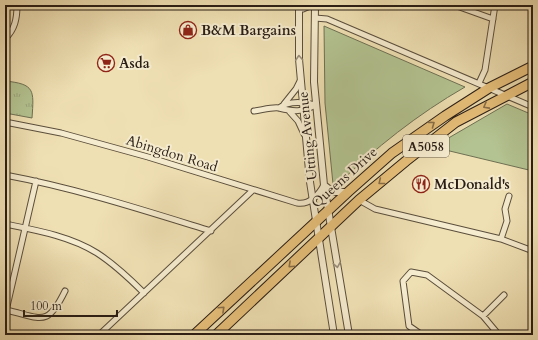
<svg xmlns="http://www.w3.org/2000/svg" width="538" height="340" font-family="Cardo,serif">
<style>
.grass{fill:url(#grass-tufts);stroke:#6e7053}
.park{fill:#b3c391;stroke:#6e7053}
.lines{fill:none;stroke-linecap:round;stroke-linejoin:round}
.minor-casing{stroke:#5a4e3c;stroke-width:7}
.tertiary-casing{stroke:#5a4e3c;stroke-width:8}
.trunk-casing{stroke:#291d15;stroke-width:11}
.minor{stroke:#f5ebce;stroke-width:5}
.tertiary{stroke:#f5ebce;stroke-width:6}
.trunk{stroke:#e8c07a;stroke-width:9}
.oneway{stroke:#998e7b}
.oneway2{stroke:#886e48}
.labels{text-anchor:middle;stroke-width:4;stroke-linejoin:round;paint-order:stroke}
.shield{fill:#f5ebce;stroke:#665b4c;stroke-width:1}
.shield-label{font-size:13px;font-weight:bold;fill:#291d15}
.poi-label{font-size:14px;font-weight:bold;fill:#291d15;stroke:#f5ebce;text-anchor:start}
.street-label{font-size:14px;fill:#291d15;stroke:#f5ebce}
</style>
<defs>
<pattern id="grass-tufts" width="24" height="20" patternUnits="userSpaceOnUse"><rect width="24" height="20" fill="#b3c391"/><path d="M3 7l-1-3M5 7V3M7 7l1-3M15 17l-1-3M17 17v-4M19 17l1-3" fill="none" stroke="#9aa77c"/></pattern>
</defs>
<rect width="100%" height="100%" fill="#efe0b3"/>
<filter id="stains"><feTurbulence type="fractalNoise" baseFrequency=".005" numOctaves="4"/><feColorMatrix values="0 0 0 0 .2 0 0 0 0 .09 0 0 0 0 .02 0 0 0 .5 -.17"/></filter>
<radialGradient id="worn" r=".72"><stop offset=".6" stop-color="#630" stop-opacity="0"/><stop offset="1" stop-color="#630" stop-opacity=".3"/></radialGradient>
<path class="grass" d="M5 81C35 84 34 90 32 118L5 113Z"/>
<path class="park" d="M324 26 465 87C418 114 375 148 336 186L333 184 325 103Z
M507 104 533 115V171L433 147Z"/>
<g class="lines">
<g class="minor-casing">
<path id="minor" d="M290 5 303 9 312 5
M454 5 493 19
M495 7 506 5
M315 18 327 19 533 107
M5 39C15 29 17 19 17 5
M479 83 485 70 495 5
M284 104 296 89 300 81
M279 108C289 100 304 102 316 105
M254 111C262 110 272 107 279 108 295 112 301 112 316 105
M289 111 298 121 304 134
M5 122 61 133 148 157 297 203C310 205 318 196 324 185
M5 175C75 188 143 210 211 231
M359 200 375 209 501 239 533 251
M5 224C35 230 70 236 97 253 114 264 129 278 144 293
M501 239 507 221 505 209 509 196
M6 310C42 318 47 328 65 291
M5 315 36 181
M483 316 504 295
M99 335 253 190
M422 335 409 326 403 281 411 272 427 275 483 316 499 335"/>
</g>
<g class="tertiary-casing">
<path id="tertiary" d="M299 5V59L310 182 334 335
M315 5 314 82 324 185 349 335
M324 185 333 192H347"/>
</g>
<g class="trunk-casing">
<path id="trunk" d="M194 335 348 192 392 153 445 116 489 88 533 66
M216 335 359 200 406 161 456 122 533 82"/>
</g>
<use href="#minor" class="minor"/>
<use href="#tertiary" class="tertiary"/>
<use href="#trunk" class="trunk"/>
</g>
<defs><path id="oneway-chevron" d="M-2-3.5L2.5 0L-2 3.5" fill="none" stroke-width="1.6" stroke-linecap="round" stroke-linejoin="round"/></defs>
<g class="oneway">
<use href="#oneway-chevron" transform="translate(299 58) rotate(-93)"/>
<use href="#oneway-chevron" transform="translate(337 265) rotate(80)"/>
</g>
<g class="oneway2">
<use href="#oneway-chevron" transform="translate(486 106) rotate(151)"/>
<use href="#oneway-chevron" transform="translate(432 124) rotate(-36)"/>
<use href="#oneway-chevron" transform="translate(381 182) rotate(141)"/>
<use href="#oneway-chevron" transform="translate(291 265) rotate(137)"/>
<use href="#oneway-chevron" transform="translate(222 309) rotate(-43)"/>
</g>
<defs>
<g id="shop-ring" transform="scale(0.9)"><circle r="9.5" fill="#f5ebce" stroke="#8f2418" stroke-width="1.5"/><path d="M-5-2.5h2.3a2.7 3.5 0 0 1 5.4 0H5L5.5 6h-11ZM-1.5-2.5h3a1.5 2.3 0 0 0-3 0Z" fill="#8f2418"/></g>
<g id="supermarket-ring" transform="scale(0.9)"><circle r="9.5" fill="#f5ebce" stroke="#8f2418" stroke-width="1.5"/><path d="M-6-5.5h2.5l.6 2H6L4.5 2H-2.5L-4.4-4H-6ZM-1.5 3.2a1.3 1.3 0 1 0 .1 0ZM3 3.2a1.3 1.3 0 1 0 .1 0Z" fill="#8f2418"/></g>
<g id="restaurant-ring" transform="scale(0.9)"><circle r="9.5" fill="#f5ebce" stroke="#8f2418" stroke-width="1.5"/><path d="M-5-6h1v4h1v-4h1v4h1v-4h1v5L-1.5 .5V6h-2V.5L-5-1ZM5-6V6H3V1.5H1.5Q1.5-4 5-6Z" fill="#8f2418"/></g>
</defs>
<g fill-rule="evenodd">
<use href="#shop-ring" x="188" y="30"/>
<use href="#supermarket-ring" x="106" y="63"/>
<use href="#restaurant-ring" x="421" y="184"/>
</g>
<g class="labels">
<rect class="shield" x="403" y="135" width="46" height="22" rx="3"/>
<g class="shield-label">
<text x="426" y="151">A5058</text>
</g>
<g class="poi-label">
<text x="201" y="35">B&amp;M Bargains</text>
<text x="119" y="68">Asda</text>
<text x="434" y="189">McDonald's</text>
</g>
<g class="street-label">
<text transform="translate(307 136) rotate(-96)" y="5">Utting Avenue</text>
<text transform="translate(172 153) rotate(17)" y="5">Abingdon Road</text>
<text transform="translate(344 177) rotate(-42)" y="5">Queens Drive</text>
</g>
</g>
<rect width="538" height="340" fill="none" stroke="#efe0b3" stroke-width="20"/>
<rect x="6" y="6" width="526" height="328" fill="none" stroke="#291d15" stroke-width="2"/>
<rect x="10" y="10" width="518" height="320" fill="none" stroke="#291d15"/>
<path d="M24 310v6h93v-6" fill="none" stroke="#291d15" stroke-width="2"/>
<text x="30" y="310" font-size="12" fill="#291d15" stroke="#f5ebce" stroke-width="3" paint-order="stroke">100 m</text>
<rect width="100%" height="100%" filter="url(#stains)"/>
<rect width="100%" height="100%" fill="url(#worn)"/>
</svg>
